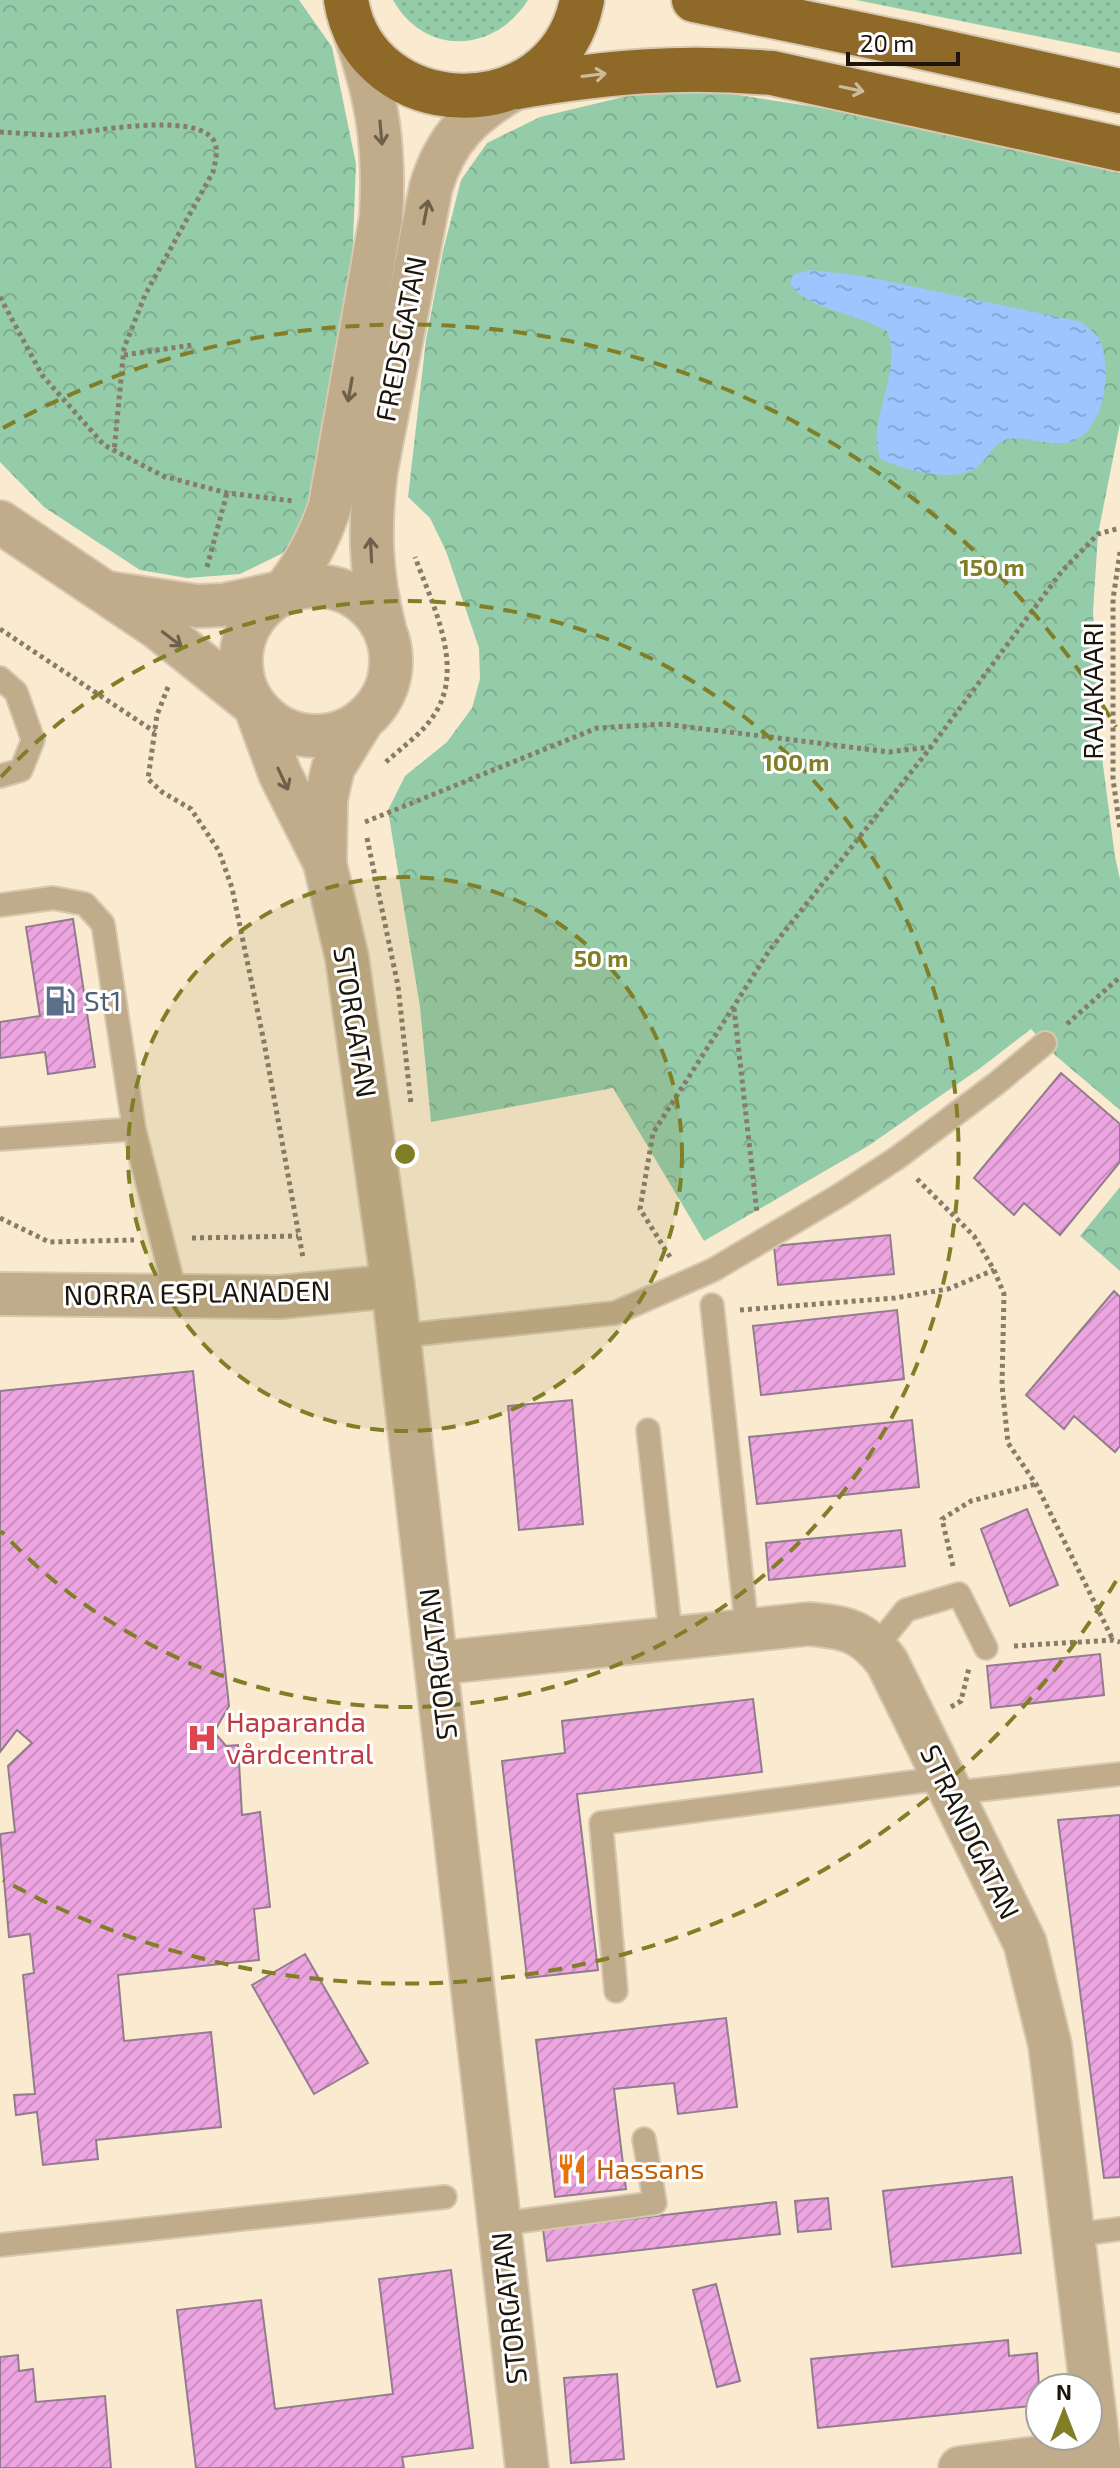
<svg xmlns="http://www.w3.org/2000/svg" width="1120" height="2468" font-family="'Exo 2',sans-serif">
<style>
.grass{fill:url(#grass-dots)}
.park{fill:url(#park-crowns)}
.water{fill:url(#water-ripples)}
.building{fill:url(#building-hatch);stroke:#937c8e;stroke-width:2}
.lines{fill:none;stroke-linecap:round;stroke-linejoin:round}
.service-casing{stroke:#d6c8b1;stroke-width:26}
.minor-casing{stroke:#d6c8b1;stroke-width:46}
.trunk-casing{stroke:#d6c8b1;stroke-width:48}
.path{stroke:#867c6a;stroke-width:5;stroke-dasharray:4 4;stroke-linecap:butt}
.service{stroke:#c0ab8a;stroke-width:22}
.minor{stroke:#c0ab8a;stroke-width:42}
.trunk{stroke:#8e6928;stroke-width:44}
.oneway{stroke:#ccbc9e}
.oneway2{stroke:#6e604b}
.ring{fill:none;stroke:#807e26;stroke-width:4;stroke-dasharray:14 10}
.labels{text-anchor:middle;stroke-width:6;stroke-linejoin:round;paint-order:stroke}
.street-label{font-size:28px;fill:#1b150c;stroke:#fff}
.service-label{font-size:28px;fill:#4e5e75;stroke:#fff;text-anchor:start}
.health-label{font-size:28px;fill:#be3a42;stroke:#fff;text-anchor:start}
.food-label{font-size:28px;fill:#c56008;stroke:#fff;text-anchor:start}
.centre{fill:#807e26;stroke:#fff;stroke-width:4}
.ring-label{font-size:24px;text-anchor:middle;font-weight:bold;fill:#807e26;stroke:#fff;stroke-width:6;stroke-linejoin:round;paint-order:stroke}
</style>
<defs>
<pattern id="grass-dots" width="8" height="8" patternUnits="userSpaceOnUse" patternTransform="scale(2)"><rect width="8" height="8" fill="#94cba9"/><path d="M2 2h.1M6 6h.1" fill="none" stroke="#7fad90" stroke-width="1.8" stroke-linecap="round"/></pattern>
<pattern id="park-crowns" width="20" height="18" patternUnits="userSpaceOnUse" patternTransform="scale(2)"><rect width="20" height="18" fill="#94cba9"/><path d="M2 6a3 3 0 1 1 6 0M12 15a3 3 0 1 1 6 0" fill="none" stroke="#7fad90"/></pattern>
<pattern id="water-ripples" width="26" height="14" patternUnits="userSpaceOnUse" patternTransform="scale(2)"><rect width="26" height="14" fill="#9dc6fe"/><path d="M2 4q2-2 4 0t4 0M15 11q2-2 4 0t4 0" fill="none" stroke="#87a9d8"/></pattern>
<pattern id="building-hatch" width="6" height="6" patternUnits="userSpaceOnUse" patternTransform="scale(2)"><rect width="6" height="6" fill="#eda5e1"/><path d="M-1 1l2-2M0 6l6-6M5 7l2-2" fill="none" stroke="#cb8dc0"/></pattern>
</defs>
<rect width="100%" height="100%" fill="#faead0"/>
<path class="grass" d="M393 0H528C495 53 425 57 393 0Z
M856 0H1120V53Z"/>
<path class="park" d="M0 0H299L332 47 356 164 351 292 312 514 285 552 240 574 187 578 140 570 44 507 0 462Z
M644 92H719L835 110 1120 171V423L1098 534 1093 612 1100 742 1115 857 1120 879V1110L1056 1056 1031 1029 979 1069 868 1146 704 1241 613 1088 431 1122 420 1007 388 810 405 776 447 742 472 708 480 679 479 648 446 551 430 518 408 497 426 340 443 251 461 180 487 143 540 117Z
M1120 1187V1271L1080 1236Z"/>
<path class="water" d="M810 270 863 276 1081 322C1087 327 1095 332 1099 339 1113 367 1105 433 1070 442 1050 447 1029 436 1008 439 994 442 988 459 977 467 955 484 903 470 881 459 864 429 903 372 888 332 862 314 803 309 790 283L793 275Z"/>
<path class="building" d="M73 919 95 1067 48 1074 45 1052 0 1058V1022L40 1016 26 927Z
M1061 1073 1120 1124V1162L1060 1235 1024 1203 1014 1215 974 1178Z
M890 1235 894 1274 778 1285 774 1246Z
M1114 1291 1120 1297V1446L1115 1452 1074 1416 1064 1429 1026 1395Z
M897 1310 904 1379 761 1395 753 1326Z
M193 1371 229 1706 214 1732 226 1746 238 1745 242 1815 260 1812 270 1907 254 1909 259 1960 118 1975 124 2041 211 2032 221 2127 96 2140 98 2159 43 2165 37 2112 16 2115 14 2095 35 2094 23 1975 34 1973 30 1934 9 1937 0 1834 15 1832 8 1766 32 1743 17 1730 0 1752V1391Z
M572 1400 583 1524 519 1530 508 1406Z
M912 1420 919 1487 757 1504 749 1437Z
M1027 1509 1058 1585 1010 1606 981 1529Z
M901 1530 905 1566 769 1580 766 1543Z
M1100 1654 1104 1695 991 1708 987 1666Z
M753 1699 762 1772 577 1794 598 1970 527 1978 502 1761 565 1753 562 1721Z
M1120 1815V2177L1104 2178 1058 1820Z
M305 1954 368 2063 314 2094 252 1985Z
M726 2018 737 2107 678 2114 674 2083 614 2089 626 2189 555 2197 536 2040Z
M1012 2177 1021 2253 892 2267 883 2191Z
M828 2198 831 2229 798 2232 795 2201Z
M776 2202 780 2234 547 2261 543 2229Z
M451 2270 473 2448 402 2457 404 2468H196L177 2310 261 2300 275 2409 393 2394 379 2279Z
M716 2284 740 2381 717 2387 693 2290Z
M1008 2340 1009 2356 1037 2353 1040 2405 818 2428 811 2359Z
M18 2355 19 2371 33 2369 36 2402 105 2396 111 2468H0V2357Z
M617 2374 624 2459 571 2463 564 2378Z"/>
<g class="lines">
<g class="service-casing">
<path id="service" d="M0 678 16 692 33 740 21 770 0 776
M0 905 53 898 85 904 103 924 134 1129 176 1296
M0 1139 134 1129
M712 1305 747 1630
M399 1336 615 1313 686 1282 713 1270 840 1195 897 1158 997 1083 1045 1043
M648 1430 671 1638
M876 1647 906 1610 959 1594 986 1648
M951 1793 1120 1774
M616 1991 601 1823 944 1778
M500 2224 655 2203 644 2139
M1073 2235 1120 2229
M0 2245 445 2197"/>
</g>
<g class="minor-casing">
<path id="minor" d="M0 522 158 628 255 706 280 774 323 859
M241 661a75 75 0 1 1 150 0a75 75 0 1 1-150 0Z
M109 593 197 606 224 605 283 592C305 566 319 539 330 506L381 218C385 146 378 99 354 31
M384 627C370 572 369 527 376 471L431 187C446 137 472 113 517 87
M362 721 333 768 326 799 325 864 347 958 393 1286 527 2468
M0 1294 280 1297 393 1286
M438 1663 808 1624C845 1627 863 1630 887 1662L1025 1943 1050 2045 1101 2468
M960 2468 1098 2450"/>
</g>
<g class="trunk-casing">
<path id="trunk" d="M346 0C365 123 556 132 582 0
M694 0 912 45 1120 91
M517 87C607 72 680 65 772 73L1120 149"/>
</g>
<path class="path" d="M0 132C18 133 38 135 56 135 87 133 197 110 214 141 219 151 215 162 213 172L145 295 124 348 114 452
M0 297 42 375 104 445 163 476 227 493 293 501
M124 355 192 345
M1120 552 1113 599V779L1120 829
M207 567 227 493
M0 629 155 732
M168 687 157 715 148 779 162 792 191 809 219 851 232 888 264 1042 303 1258
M386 762C401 748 423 733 434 715 466 668 432 604 415 557
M365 822 597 728 665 724 889 752 930 747
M367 838 398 986 411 1104
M734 1008 757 1213
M1067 1024 1120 977
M917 1179 974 1236 994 1270 1004 1294 1002 1385 1008 1443 1036 1484 1113 1640
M0 1218 49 1242 134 1240
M192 1238 298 1236
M670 1257 640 1209 653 1133 769 951 931 747 1062 571 1098 534 1120 528
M740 1310 895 1298 948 1289 994 1270
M953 1566 942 1519 971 1501 1036 1484
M1014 1646 1113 1640 1120 1642
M951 1707 961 1701 969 1668"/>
<use href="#service" class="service"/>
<use href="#minor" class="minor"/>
<use href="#trunk" class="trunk"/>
</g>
<defs><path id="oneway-shaft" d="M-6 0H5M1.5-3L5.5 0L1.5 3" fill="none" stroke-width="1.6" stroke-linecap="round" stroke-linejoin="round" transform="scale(2)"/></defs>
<g class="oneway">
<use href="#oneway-shaft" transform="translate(594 75) rotate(-7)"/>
<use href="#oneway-shaft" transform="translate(852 89) rotate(12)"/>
</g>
<g class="oneway2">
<use href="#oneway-shaft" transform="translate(381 133) rotate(85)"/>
<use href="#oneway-shaft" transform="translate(426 212) rotate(-79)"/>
<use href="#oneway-shaft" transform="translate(350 390) rotate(100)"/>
<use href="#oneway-shaft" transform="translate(371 550) rotate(-93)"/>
<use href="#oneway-shaft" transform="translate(172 639) rotate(37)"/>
<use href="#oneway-shaft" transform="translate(283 779) rotate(65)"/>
</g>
<circle cx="405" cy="1154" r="277" fill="#807e26" fill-opacity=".12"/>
<g class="ring">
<circle cx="405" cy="1154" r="277"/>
<path d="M1 777A553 553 0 1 1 1 1531"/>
<path d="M1116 1581A830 830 0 0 1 3 1880M3 428A830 830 0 0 1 1116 727"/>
</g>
<defs>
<g id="fuel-bare" transform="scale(2.4)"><path d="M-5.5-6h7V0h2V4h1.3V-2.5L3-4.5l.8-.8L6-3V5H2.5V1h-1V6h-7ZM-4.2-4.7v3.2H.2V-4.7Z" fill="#5c6f8a" stroke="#fff" stroke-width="2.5" paint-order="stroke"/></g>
<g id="hospital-bare" transform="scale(2.4)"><path d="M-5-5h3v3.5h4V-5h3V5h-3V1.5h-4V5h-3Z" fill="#e0444e" stroke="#fff" stroke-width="2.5" paint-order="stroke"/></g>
<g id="restaurant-bare" transform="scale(2.4)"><path d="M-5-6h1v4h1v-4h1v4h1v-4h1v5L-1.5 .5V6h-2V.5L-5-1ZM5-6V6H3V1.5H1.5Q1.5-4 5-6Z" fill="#e8710a" stroke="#fff" stroke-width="2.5" paint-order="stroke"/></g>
</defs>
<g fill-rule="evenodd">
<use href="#fuel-bare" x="60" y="1001"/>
<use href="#hospital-bare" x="202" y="1738"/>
<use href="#restaurant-bare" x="572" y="2169"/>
</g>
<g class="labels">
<g class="street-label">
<text transform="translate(401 339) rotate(-79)" y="10">FREDSGATAN</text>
<text transform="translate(1093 691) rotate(-90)" y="10">RAJAKAARI</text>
<text transform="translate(355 1022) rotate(81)" y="10">STORGATAN</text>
<text transform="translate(197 1293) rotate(-1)" y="10">NORRA ESPLANADEN</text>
<text transform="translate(438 1664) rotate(-97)" y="10">STORGATAN</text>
<text transform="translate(970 1832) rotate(64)" y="10">STRANDGATAN</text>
<text transform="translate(509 2308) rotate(-96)" y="10">STORGATAN</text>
</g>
<g class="service-label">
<text x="84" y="1011">St1</text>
</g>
<g class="health-label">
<text x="226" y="1732">Haparanda<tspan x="226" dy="32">vårdcentral</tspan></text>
</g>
<g class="food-label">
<text x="596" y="2179">Hassans</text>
</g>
</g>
<circle cx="405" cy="1154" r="12" class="centre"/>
<g class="ring-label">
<text x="992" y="576">150 m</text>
<text x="796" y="771">100 m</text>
<text x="601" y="967">50 m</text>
</g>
<g transform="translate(1064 2412)"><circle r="38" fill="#ffffff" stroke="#a4a19e" stroke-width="2"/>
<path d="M0-6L14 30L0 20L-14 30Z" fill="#807e26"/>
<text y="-12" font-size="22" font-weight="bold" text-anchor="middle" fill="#1b150c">N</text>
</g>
<path d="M848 52v12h110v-12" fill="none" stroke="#1b150c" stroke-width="4"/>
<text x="860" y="52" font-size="24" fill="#1b150c" stroke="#ffffff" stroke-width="6" paint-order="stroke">20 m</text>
</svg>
